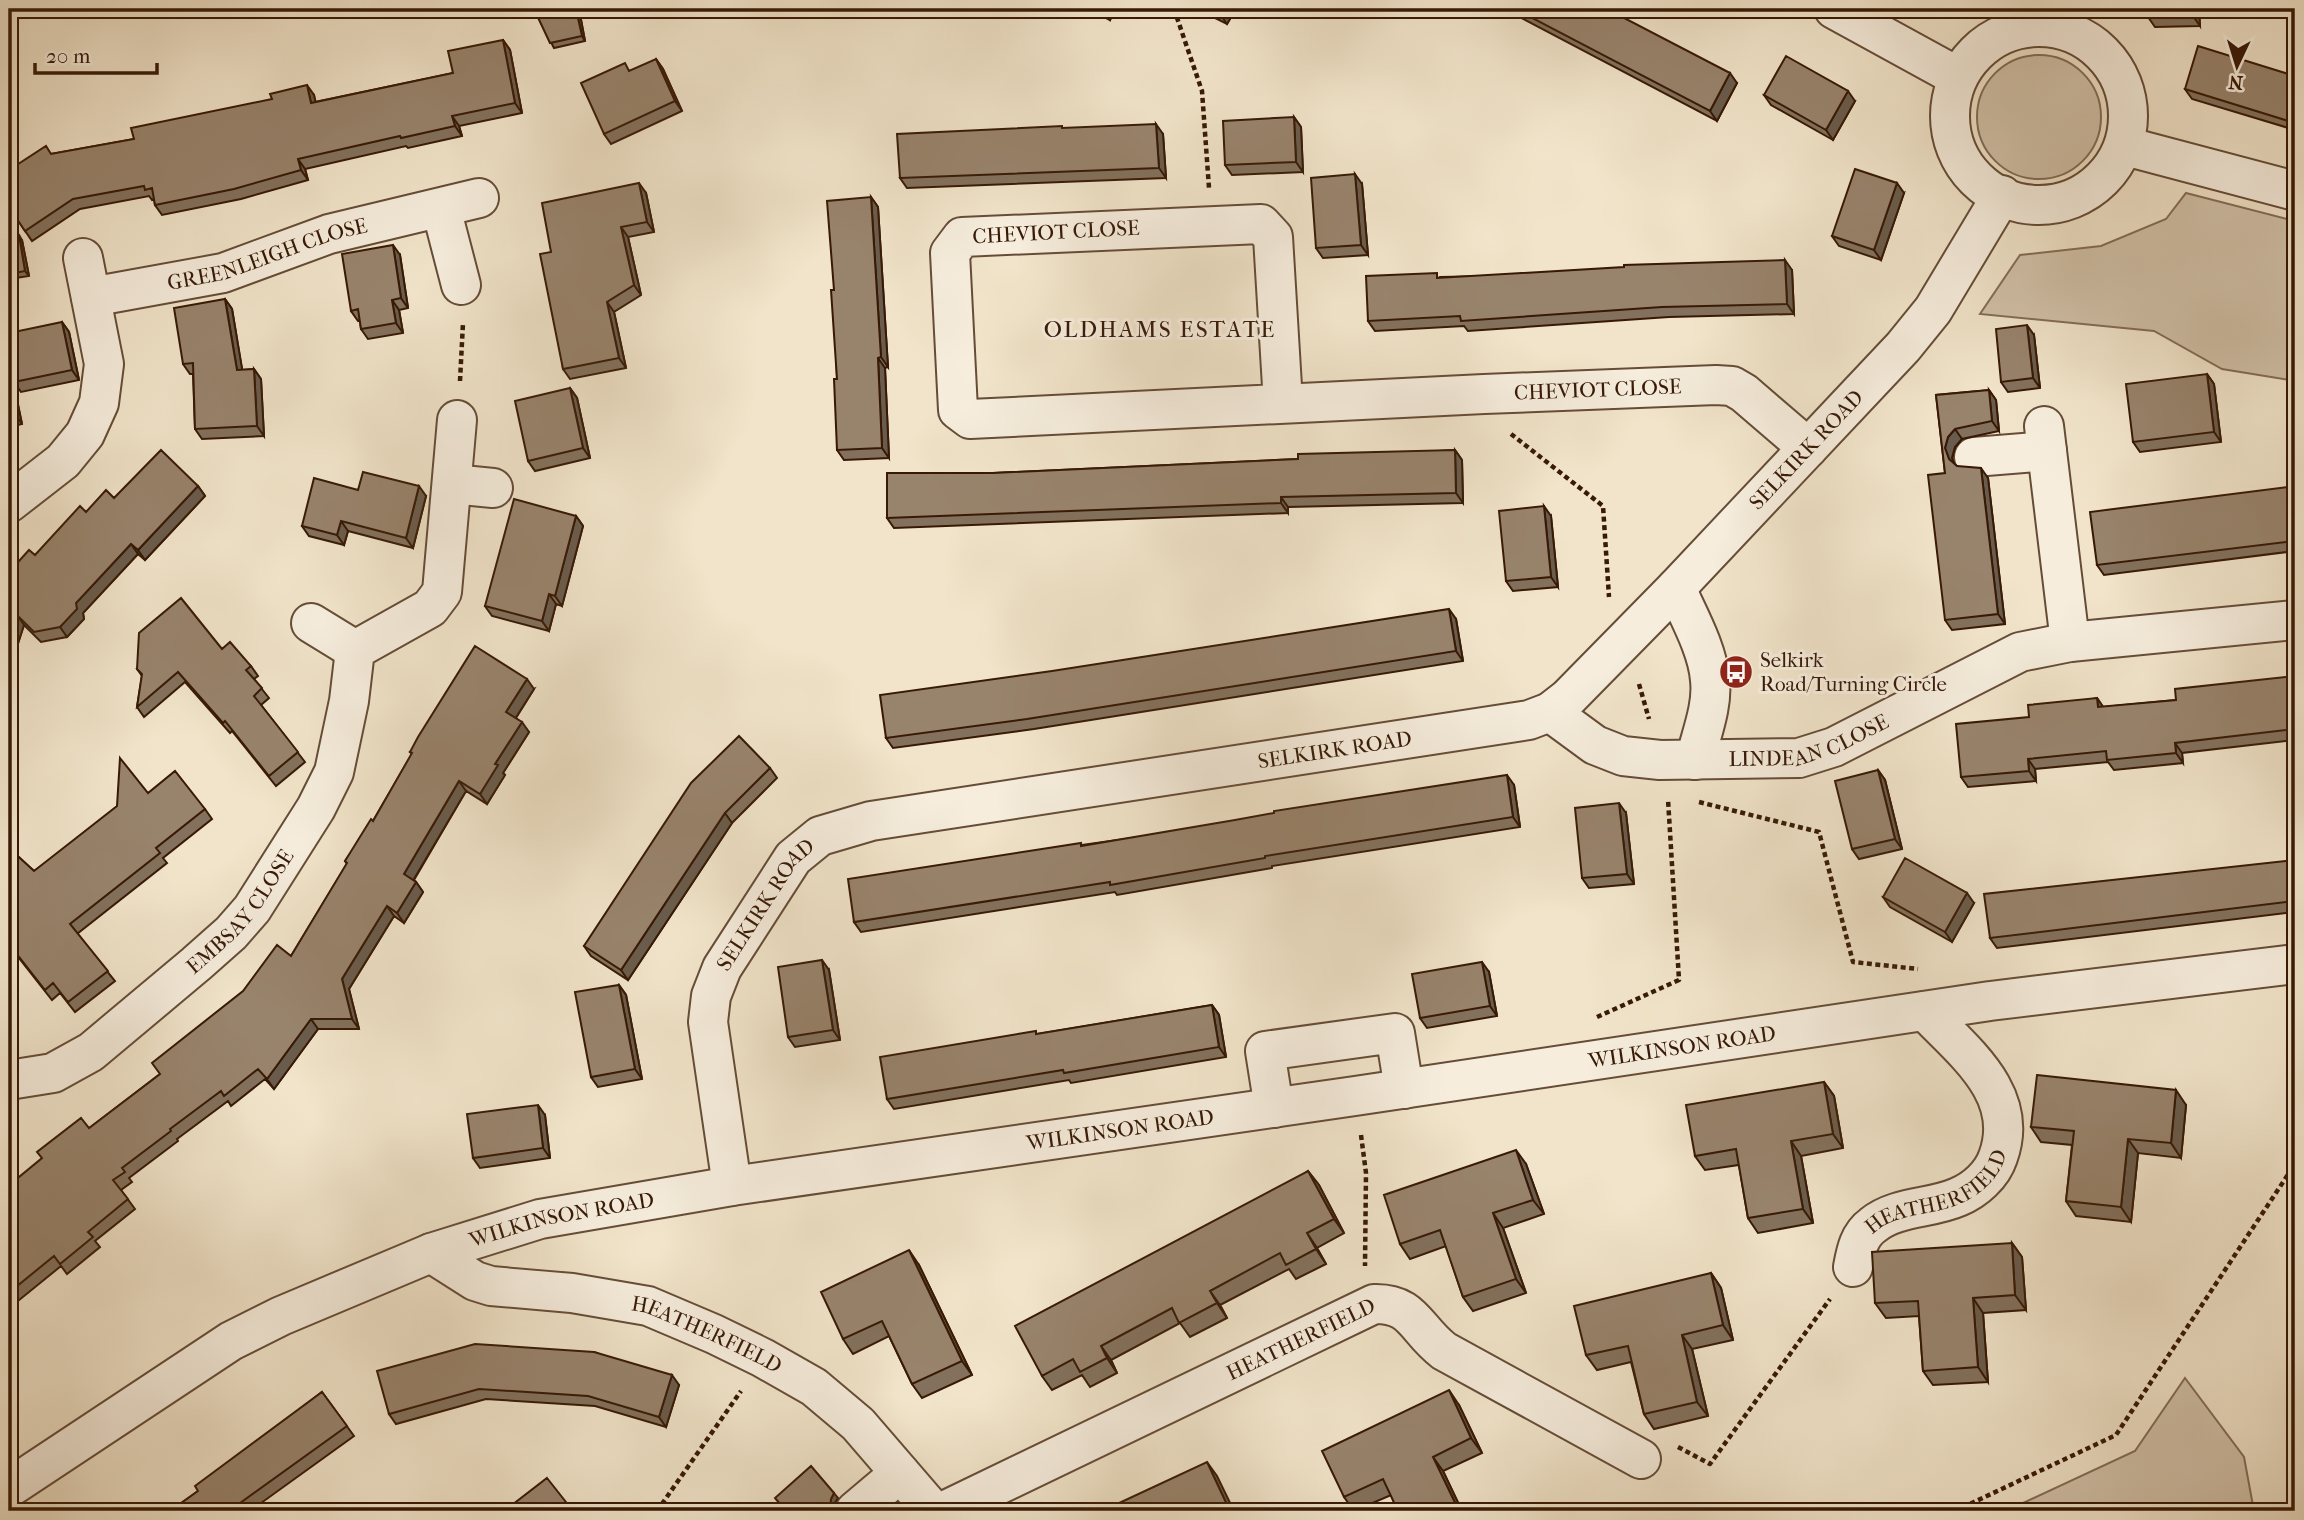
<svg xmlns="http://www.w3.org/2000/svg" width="2304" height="1520" font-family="'IM FELL French Canon',serif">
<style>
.green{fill:#d1c1a9;stroke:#846d58;stroke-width:2}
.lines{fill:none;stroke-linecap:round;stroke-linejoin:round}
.minor-casing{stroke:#664c37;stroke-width:42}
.path{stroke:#371906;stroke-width:4.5;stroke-dasharray:5 3.5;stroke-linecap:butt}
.minor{stroke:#f6eddd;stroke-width:38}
.wall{fill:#83715d;stroke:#371906;stroke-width:2}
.shaded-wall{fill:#6a5c4c;stroke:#371906;stroke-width:2}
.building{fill:#98836c;stroke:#371906;stroke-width:2}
.labels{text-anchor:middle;stroke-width:6;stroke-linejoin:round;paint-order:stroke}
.street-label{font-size:21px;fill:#371906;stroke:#f6eddd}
.poi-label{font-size:21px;fill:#371906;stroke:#f6eddd;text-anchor:start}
.neighbourhood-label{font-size:23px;letter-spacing:2px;fill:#371906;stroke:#f6eddd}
</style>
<rect width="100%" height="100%" fill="#f1e4ca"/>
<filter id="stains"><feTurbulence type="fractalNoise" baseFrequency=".00286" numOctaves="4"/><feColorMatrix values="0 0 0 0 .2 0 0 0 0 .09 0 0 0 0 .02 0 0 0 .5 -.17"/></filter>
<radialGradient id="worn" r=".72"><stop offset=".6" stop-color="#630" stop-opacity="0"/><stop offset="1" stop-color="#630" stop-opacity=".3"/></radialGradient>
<path class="green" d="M1977 117a62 62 0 1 1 124 0a62 62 0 1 1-124 0Z
M2186 193 2295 221V381L2222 369 2154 331 1980 314 2020 255 2101 246 2166 219Z
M2185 1378 2244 1457 2254 1511H2006L2135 1451Z"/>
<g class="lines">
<g class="minor-casing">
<g id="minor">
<path d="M1834 9 1958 77"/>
<circle cx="2039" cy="116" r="89"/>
<path d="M2125 146 2295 191"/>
<path d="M441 208 461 285"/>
<path id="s1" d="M91 297 223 273 329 234 479 198"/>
<path id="s2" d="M1283 403 1273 237 1261 224 962 237 950 253 958 410 970 419 1484 394 1716 385 1732 386 1744 393 1808 448"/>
<path d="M2044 426 2070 642"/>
<path d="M1974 457 2047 451"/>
<path d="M452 484 493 488"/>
<path d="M9 503 63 461 85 434 99 403 104 364 83 258"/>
<path d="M1676 588C1688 615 1708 650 1710 680 1713 706 1701 735 1695 760"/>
<path d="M311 623 355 650"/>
<path id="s3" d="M1550 712 1595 745 1623 756 1660 760 1799 758 1834 747 2020 652 2070 642 2295 620"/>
<path id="s4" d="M9 1080 53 1073 91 1052 196 964 231 933 252 909 316 808 334 772 349 701 355 650 430 608 442 592 457 420"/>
<path d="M1274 1108 1265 1051 1395 1033 1404 1089"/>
<path id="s5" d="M732 1186 708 1022 711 996 722 968 793 858 820 836 871 821 1529 720 1550 712 1568 698 1676 588 1903 347 1933 310 2002 195"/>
<path id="s6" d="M431 1253 475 1281 491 1286 572 1293 648 1306 714 1334 763 1358 814 1387 858 1424 933 1511"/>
<path id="s7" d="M1853 1267C1856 1251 1859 1235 1873 1225 1896 1206 1931 1209 1958 1197 1975 1190 1992 1175 1998 1157 2021 1094 1964 1052 1925 1011"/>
<path id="s8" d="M9 1488 231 1341 281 1316 431 1253 540 1219 732 1186 1355 1096 1990 1001 2295 964"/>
<path d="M855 1511 900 1473"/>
<path id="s9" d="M944 1511 1374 1304C1414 1303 1415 1329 1444 1351L1641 1459"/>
</g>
</g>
<path class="path" d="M1174 9 1202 91 1209 188
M460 381 463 323
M1511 434 1603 506 1609 597
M1639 684 1649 719
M1699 802 1819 832 1853 962 1918 969
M1597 1017 1679 980 1668 799
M1361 1135 1366 1173 1365 1266
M1678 1447 1710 1464 1830 1299
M657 1511 741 1391
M1955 1511 2116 1435 2295 1164"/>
<use href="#minor" class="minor"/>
</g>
<path class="wall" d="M534 9H579L585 41 554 48Z
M1089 9H1115L1110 20Z
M1197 9H1236L1227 24Z
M1506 9H1607L1737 83 1717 121 1508 11Z
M2148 9H2199L2200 26 2155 27 2148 17Z
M503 40 510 50 522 113 459 126 462 136 408 148 406 146 305 169 308 180 241 199 162 215 155 205 154 199 152 200 149 196 80 209 32 241 9 207 51 154 134 139 314 95 315 102 453 73Z
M656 59 663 69 682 111 611 144 604 134Z
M2295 76V130L2192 99 2185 89Z
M1764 95 1855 101 1833 140 1771 105Z
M1294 117 1301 127 1303 172 1232 175 1225 165Z
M1163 134 1166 178 907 188 900 178Z
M1362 184 1368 255 1323 258 1316 248Z
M646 193 654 232 628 237 641 295 614 312 626 368 570 379 563 369 551 252Z
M1904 193 1881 260 1839 246 1832 236Z
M871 197 878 207 888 367 885 368 889 458 844 460 837 450V379L834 290Z
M9 237 22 240 29 276 9 279Z
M400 255 408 308 399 310 403 333 368 339 361 329 360 320 358 321 351 311Z
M1792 270 1794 314 1669 317 1468 331 1464 326 1375 331 1368 321 1440 277Z
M225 299 232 309 242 370 254 369 261 379 264 436 202 439 195 429 193 374H190L183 364Z
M62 322 69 332 79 380 21 392 14 382Z
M2034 335 2040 388 2008 392 2001 382Z
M9 372 12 376 22 424 9 427Z
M2207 374 2214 384 2221 442 2140 452 2133 442Z
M570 388 577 398 590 458 535 471 528 461Z
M1989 390 1996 400 1999 431 1962 439 1955 447 1952 458 1954 464 1957 466 1988 478 2005 624 1952 630 1945 620V473L1936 395Z
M1455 450 1462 460 1463 503 1288 507V513L894 528 887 518 993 473 1298 459Z
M198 486 205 496 145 560 138 554 83 613 84 619 67 637 41 642 24 625 9 671V570L10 571 35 555 86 512 114 498Z
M2295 486V551L2104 575 2097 565Z
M358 490 426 496 413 548 348 531 344 545 309 536 302 526Z
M576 516 583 526 562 606 556 604 549 631 492 616 485 606Z
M1551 516 1558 587 1513 591 1506 581Z
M1456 619 1463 661 1034 729 893 748 886 738Z
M222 649 251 666 258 676 254 679 269 698 261 705 305 762 276 786 232 731 230 733 185 682 144 717 137 707 142 676 137 669Z
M2295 676V740L2182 753 2183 763 2114 770 2108 762 2035 769 2036 781 1968 787 1961 777 2029 717 2097 698 2103 707 2176 700Z
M534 689 516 718 529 732 503 773 505 775 487 804 466 791 414 880 416 882 423 892 404 923 394 916 349 989 359 1029H318L274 1089 265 1079 231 1106 228 1101 177 1139 178 1141 129 1178 132 1182 121 1190 135 1209 95 1241 100 1247 67 1274 61 1266 18 1301 9 1298V1190L160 1074 291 956 347 864 345 861 373 821 412 754 410 752Z
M770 768 777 778 732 823 628 980 591 956 584 946Z
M1878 770 1885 780 1902 849 1859 859 1852 849Z
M1514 785 1520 827 1272 866V868L1117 895 1115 892 861 932 854 922 1082 845Z
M148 793 205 809 212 819 163 858 167 863 77 934 115 981 75 1012 60 993 52 1000 11 948 9 950V848L34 871Z
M1626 813 1634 884 1589 888 1582 878Z
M2295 860V912L1997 948 1990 938Z
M1883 897 1974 903 1952 942 1890 907Z
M829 970 840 1040 795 1047 788 1037Z
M1489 972 1497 1016 1427 1028 1420 1018Z
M619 985 626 995 642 1079 598 1087 591 1077Z
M1212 1005 1219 1015 1226 1057 1071 1083 1069 1080 894 1109 887 1099 1038 1034Z
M1824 1082 1834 1096 1843 1148 1801 1156 1813 1223 1758 1233 1748 1218 1739 1165 1705 1170 1695 1156Z
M2186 1105 2181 1158 2138 1153 2131 1222 2076 1216 2066 1201 2072 1145 2041 1142 2031 1127Z
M545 1115 550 1158 480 1168 473 1158Z
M1526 1164 1544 1214 1503 1228 1526 1293 1473 1311 1463 1297 1446 1246 1410 1259 1400 1244Z
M1308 1171 1319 1185 1344 1233 1317 1248 1326 1264 1296 1279 1289 1269 1220 1305 1227 1318 1190 1337 1180 1323 1111 1360 1117 1373 1090 1387 1082 1375 1052 1390 1042 1376Z
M2012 1243 2022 1257 2026 1310 1983 1313 1988 1382 1933 1385 1923 1371 1919 1316 1886 1318 1875 1303Z
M919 1265 972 1375 922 1398 912 1384 889 1336 853 1354 843 1339Z
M1711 1273 1721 1288 1733 1340 1692 1349 1708 1416 1654 1429 1644 1414 1631 1362 1597 1370 1586 1355Z
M594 1352 679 1385 666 1427 595 1406 486 1399 396 1424 389 1414Z
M322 1392 354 1436 250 1511H170L198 1491Z
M1459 1405 1482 1453 1443 1471 1462 1511H1398L1391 1495 1354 1511 1344 1497Z"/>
<path class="shaded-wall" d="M576 9H579L585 41 582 36Z
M1103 9H1115L1110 20 1103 10Z
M1223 9H1236L1227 24 1220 14Z
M2193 9H2199L2200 26 2193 16Z
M503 40 510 50 522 113 515 103Z
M656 59 663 69 682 111 675 101Z
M1730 73 1737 83 1717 121 1710 111Z
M307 85 314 95 318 113 311 103Z
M1848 91 1855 101 1833 140 1826 130Z
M452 116 459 126 462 136 455 126Z
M1294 117 1301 127 1303 172 1296 162Z
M1156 124 1163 134 1166 178 1159 168Z
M298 159 305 169 308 180 301 170Z
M1355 174 1362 184 1368 255 1361 245Z
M639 183 646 193 654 232 647 222Z
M1897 183 1904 193 1881 260 1874 250Z
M871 197 878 207 888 367 881 357Z
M621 227 628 237 641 295 634 285Z
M19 235 22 240 29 276 25 271Z
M393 245 400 255 408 308 401 298Z
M1785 260 1792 270 1794 314 1787 304Z
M225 299 232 309 244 380 237 370Z
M392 300 399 310 403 333 396 323Z
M607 302 614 312 626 368 619 358Z
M62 322 69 332 79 380 72 370Z
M2027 325 2034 335 2040 388 2033 378Z
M878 358 885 368 889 458 882 448Z
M254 369 261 379 264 436 257 426Z
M9 372 12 376 22 424 15 414 9 386Z
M2207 374 2214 384 2221 442 2214 432Z
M570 388 577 398 590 458 583 448Z
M1989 390 1996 400 1999 431 1992 421Z
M1955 429 1962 439 1955 447 1952 458 1956 469 1949 459 1945 448 1948 437Z
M1455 450 1462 460 1463 503 1456 493Z
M1981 468 1988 478 2005 624 1998 614Z
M198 486 205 496 145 560 138 550Z
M419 486 426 496 413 548 406 538Z
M1281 497 1288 507V513L1281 503Z
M1544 506 1551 516 1558 587 1551 577Z
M576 516 583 526 562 606 555 596Z
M341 521 348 531 344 545 337 535Z
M131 544 138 554 83 613 84 619 67 637 60 627 76 603Z
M549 594 556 604 549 631 542 621Z
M1449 609 1456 619 1463 661 1456 651Z
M17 615 24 625 9 671V640Z
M527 679 534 689 513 722 506 712Z
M2097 698 2104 708 2098 707Z
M522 722 529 732 503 773 505 775 487 804 480 794 495 764Z
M2175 743 2182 753 2183 763 2176 753Z
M2028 759 2035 769 2036 781 2029 771Z
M1878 770 1885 780 1902 849 1895 839Z
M1507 775 1514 785 1520 827 1513 817Z
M459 781 466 791 411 884 404 874Z
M1619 803 1626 813 1634 884 1627 874Z
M725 813 732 823 628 980 621 970Z
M416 882 423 892 404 923 397 913Z
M1967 893 1974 903 1952 942 1945 932Z
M387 906 394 916 349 989 359 1029 352 1019 342 979Z
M822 960 829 970 840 1040 833 1030Z
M1482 962 1489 972 1497 1016 1490 1006Z
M619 985 626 995 642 1079 635 1069Z
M1212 1005 1219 1015 1226 1057 1219 1047Z
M311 1019 318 1029 274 1089 267 1079Z
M1824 1082 1834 1096 1843 1148 1833 1134Z
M2176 1090 2186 1105 2181 1158 2171 1143Z
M538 1105 545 1115 550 1158 543 1148Z
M2128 1139 2138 1153 2131 1222 2121 1207Z
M1791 1141 1801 1156 1813 1223 1803 1209Z
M1516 1150 1526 1164 1544 1214 1533 1200Z
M1308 1171 1319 1185 1344 1233 1334 1219Z
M1493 1213 1503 1228 1526 1293 1516 1279Z
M1307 1233 1317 1248 1326 1264 1316 1249Z
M2012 1243 2022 1257 2026 1310 2015 1295Z
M909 1250 919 1265 972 1375 962 1361Z
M1711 1273 1721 1288 1733 1340 1723 1325Z
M1210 1291 1220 1305 1227 1318 1217 1303Z
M1973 1298 1983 1313 1988 1382 1978 1367Z
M1682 1335 1692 1349 1708 1416 1697 1402Z
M1101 1346 1111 1360 1117 1373 1107 1358Z
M672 1375 679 1385 666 1427 659 1417Z
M1449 1390 1459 1405 1482 1453 1471 1438Z
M1433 1457 1443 1471 1462 1511H1459Z
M1207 1462 1217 1476 1234 1511H1231L1229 1509Z
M834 1493 838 1498 834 1504V1511H831L830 1509 831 1499Z"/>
<path class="building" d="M534 9H576L582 36 550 43Z
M1209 9H1223L1220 14Z
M1515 9H1607L1730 73 1710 111Z
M2148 9H2193V16L2148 17Z
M503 40 515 103 452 116 455 126 401 138 400 136 298 159 301 170 234 189 155 205 152 188 145 190 144 186 73 199 25 231 9 207V170L46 146 51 154 134 139 131 128 272 99 270 94 307 85 311 103 453 73 448 51Z
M2198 46 2295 76V123L2185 89Z
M1786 56 1848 91 1826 130 1764 95Z
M656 59 675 101 604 134 581 83 625 63 629 71Z
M1294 117 1296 162 1225 165 1223 121Z
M1156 124 1159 168 900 178 897 134 1062 126V128Z
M1855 169 1897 183 1874 250 1832 236Z
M1355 174 1361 245 1316 248 1311 178Z
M639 183 647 222 621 227 634 285 607 302 619 358 563 369 540 254 551 252 542 203Z
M871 197 881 357 878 358 882 448 837 450 834 379H837L831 290H834L827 201Z
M19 235 25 271 9 274V237Z
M393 245 401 298 392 300 396 323 361 329 358 309 351 311 342 254Z
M1785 260 1787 304 1662 307 1461 321 1460 316 1368 321 1366 276 1437 273V278L1624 267V265Z
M225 299 237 370 254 369 257 426 195 429 193 363 183 364 174 308Z
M62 322 72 370 14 382 9 359V333Z
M2027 325 2033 378 2001 382 1996 329Z
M2207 374 2214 432 2133 442 2126 384Z
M9 386 15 414 9 415Z
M570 388 583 448 528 461 515 401Z
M1989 390 1992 421 1955 429 1948 437 1945 448 1949 459 1957 466 1981 468 1998 614 1945 620 1928 475 1945 473 1936 395Z
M161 450 198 486 138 550 131 544 76 603 77 609 60 627 34 632 17 615 9 640V570L10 571 29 550 35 555 80 506 86 512 106 490 114 498Z
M1455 450 1456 493 1281 497V503L887 518V473H993L1298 459V454Z
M363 472 419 486 406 538 341 521 337 535 302 526 314 478 358 490Z
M2295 486V541L2097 565 2090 512Z
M514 499 576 516 555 596 549 594 542 621 485 606Z
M1544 506 1551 577 1506 581 1499 511Z
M181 598 222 649 230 642 251 666 246 670 262 688 254 696 298 752 269 776 225 721 223 723 178 672 137 707 142 674 137 669 139 633Z
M1449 609 1456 651 1027 719 886 738 880 695 1052 671Z
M475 646 527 679 506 712 522 722 495 764 498 765 480 794 459 781 404 874 416 882 397 913 387 906 342 979 352 1019H311L267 1079 258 1069 224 1096 221 1091 170 1129 171 1131 122 1168 125 1172 113 1180 128 1199 88 1232 93 1237 60 1264 54 1256 11 1291 9 1290V1190L16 1184 13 1182 42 1158 37 1152 81 1118 89 1128 160 1074 152 1063 243 991 277 945 291 956 347 863 345 861 371 819 373 821 412 753 410 752 418 737Z
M2295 676V729L2175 743 2176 753 2107 760 2106 751 2028 759 2029 771 1961 777 1956 724 2029 717 2028 705 2097 698 2098 707 2176 700 2175 689Z
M739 736 770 768 725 813 621 970 584 946 691 783Z
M120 758 148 793 175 771 205 809 156 848 160 853 70 924 108 971 68 1002 53 983 45 990 9 944V848L34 871 117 806Z
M1878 770 1895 839 1852 849 1835 781Z
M1507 775 1513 817 1265 856V858L1110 885V882L854 922 848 879 1042 849 1081 843V846L1235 820 1274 813V811Z
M1619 803 1627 874 1582 878 1575 808Z
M1905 858 1967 893 1945 932 1883 897Z
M2295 860V901L1990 938 1984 894Z
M822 960 833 1030 788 1037 778 967Z
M1482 962 1490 1006 1420 1018 1412 974Z
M619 985 635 1069 591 1077 575 992Z
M1212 1005 1219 1047 1064 1073 1063 1070 887 1099 880 1057 1036 1031V1034Z
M2037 1075 2176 1090 2171 1143 2128 1139 2121 1207 2066 1201 2074 1131 2031 1127Z
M1824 1082 1833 1134 1791 1141 1803 1209 1748 1218 1736 1149 1695 1156 1686 1105Z
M538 1105 543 1148 473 1158 467 1114Z
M1516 1150 1533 1200 1493 1213 1516 1279 1463 1297 1440 1230 1400 1244 1384 1195Z
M1308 1171 1334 1219 1307 1233 1316 1249 1286 1265 1280 1253 1210 1291 1217 1303 1179 1323 1172 1308 1101 1346 1107 1358 1080 1372 1073 1359 1042 1376 1015 1326Z
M2012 1243 2015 1295 1973 1298 1978 1367 1923 1371 1918 1301 1875 1303 1872 1252Z
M909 1250 962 1361 912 1384 882 1321 843 1339 821 1292Z
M1711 1273 1723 1325 1682 1335 1697 1402 1644 1414 1628 1346 1586 1355 1574 1306Z
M475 1344 594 1352 672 1375 659 1417 588 1396 479 1389 389 1414 377 1371Z
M1449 1390 1471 1438 1433 1457 1459 1511H1398L1383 1479 1344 1497 1322 1451Z
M322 1392 347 1426 229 1511H170L198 1491 195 1486Z
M1207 1462 1229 1509 1225 1511H1102Z
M811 1466 834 1493 831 1499 830 1509 831 1511H786L775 1498Z
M547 1478 573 1511H504Z"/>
<defs>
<g id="bus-disc" transform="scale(1.75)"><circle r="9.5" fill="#8f2418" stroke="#f6eddd"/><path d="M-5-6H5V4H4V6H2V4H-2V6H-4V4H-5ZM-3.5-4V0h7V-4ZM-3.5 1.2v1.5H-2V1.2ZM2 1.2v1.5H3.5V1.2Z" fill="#fff"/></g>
</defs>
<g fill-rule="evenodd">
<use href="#bus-disc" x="1736" y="672"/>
</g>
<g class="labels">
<g class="street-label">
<text transform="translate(1056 232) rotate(-3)" y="7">CHEVIOT CLOSE</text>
<text dy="7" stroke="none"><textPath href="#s1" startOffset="182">GREENLEIGH CLOSE</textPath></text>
<text dy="7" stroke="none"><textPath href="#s2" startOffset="1304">CHEVIOT CLOSE</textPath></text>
<text dy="7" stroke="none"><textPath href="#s5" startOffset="1496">SELKIRK ROAD</textPath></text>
<text dy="7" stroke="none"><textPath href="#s3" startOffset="275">LINDEAN CLOSE</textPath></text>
<text dy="7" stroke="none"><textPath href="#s5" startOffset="910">SELKIRK ROAD</textPath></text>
<text dy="7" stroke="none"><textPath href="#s5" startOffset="299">SELKIRK ROAD</textPath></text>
<text dy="7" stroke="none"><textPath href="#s4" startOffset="294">EMBSAY CLOSE</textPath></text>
<text dy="7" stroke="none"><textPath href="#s8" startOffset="1754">WILKINSON ROAD</textPath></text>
<text dy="7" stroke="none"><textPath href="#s8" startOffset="1186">WILKINSON ROAD</textPath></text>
<text dy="7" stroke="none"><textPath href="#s7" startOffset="122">HEATHERFIELD</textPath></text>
<text dy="7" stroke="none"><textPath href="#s8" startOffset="620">WILKINSON ROAD</textPath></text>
<text dy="7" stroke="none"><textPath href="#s6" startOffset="292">HEATHERFIELD</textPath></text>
<text dy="7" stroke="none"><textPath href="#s9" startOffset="396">HEATHERFIELD</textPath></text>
</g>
<g class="poi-label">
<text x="1760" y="667">Selkirk<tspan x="1760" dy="24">Road/Turning Circle</tspan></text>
</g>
<g class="neighbourhood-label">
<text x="1160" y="337">OLDHAMS ESTATE</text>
</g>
</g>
<rect width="2304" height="1520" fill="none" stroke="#f1e4ca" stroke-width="35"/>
<rect x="10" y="10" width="2283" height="1499" fill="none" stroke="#371906" stroke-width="3.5"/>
<rect x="18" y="18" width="2269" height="1485" fill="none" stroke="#371906" stroke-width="2"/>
<g transform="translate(2237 66) rotate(184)" stroke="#f6eddd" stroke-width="5" paint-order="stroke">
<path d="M0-5L12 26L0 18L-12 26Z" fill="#371906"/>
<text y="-10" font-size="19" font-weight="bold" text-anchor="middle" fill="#371906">N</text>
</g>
<path d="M35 63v10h122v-10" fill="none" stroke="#371906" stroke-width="3.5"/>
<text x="46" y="63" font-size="21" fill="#371906" stroke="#f6eddd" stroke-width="5" paint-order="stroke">20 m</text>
<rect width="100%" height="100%" filter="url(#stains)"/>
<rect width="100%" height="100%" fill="url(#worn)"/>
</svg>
